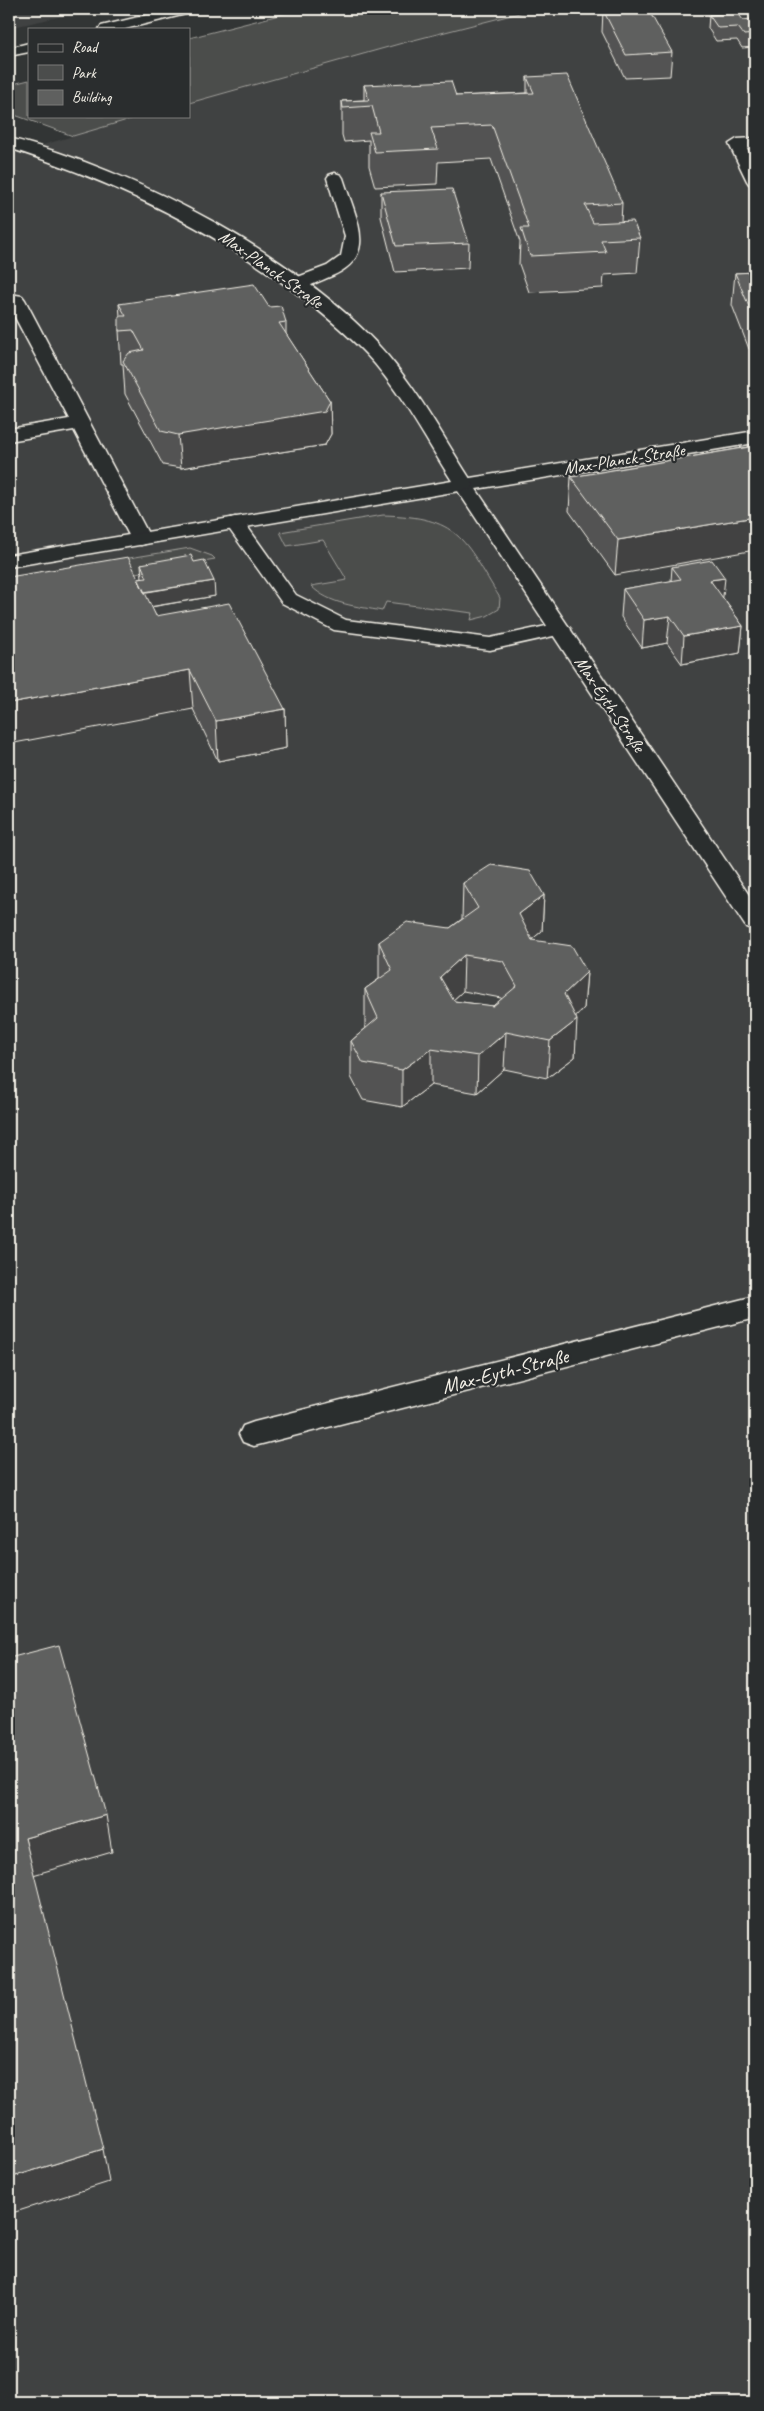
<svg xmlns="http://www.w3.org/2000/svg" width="764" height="2411" font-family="Caveat,sans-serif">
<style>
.built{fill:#404242}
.green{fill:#4b4d4c;stroke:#a09f9a}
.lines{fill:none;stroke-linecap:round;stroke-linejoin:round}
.lane-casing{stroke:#f4f1e8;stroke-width:3}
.street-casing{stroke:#f4f1e8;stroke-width:3}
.secondary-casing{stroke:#f4f1e8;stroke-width:3}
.primary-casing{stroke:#f4f1e8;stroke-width:3}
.lane{fill:#2a2d2e;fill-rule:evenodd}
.street{fill:#2a2d2e;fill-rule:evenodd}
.secondary{fill:#2a2d2e;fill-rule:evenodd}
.primary{fill:#2a2d2e;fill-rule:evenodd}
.wall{fill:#525352;stroke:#f4f1e8;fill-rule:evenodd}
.shaded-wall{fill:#424342;stroke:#f4f1e8}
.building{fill:#5f605f;stroke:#f4f1e8;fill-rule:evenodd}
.labels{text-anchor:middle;stroke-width:4.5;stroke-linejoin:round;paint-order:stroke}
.far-street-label{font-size:18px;fill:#f4f1e8;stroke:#2a2d2e}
.street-label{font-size:21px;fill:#f4f1e8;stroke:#2a2d2e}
</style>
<rect width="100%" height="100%" fill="#323535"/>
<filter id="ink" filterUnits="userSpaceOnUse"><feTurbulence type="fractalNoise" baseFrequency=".02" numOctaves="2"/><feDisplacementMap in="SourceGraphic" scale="10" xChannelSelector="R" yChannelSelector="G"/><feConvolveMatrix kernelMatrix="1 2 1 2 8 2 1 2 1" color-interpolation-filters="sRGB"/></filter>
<g filter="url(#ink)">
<path class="built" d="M9 9H94L9 28Z
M535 9H755V2402H9V155L141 116H189V103L406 42Z"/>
<path class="green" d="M303 9H535L406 42 189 103V38Z
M29 80V116H141L73 136 9 113V85Z
M383 515C460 517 463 538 500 598L499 609 487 616 471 620 473 613 386 602 382 611C357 606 330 605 311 586L347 580 323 540 287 546 280 532Z
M190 548 212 556 215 559 101 579 93 564Z"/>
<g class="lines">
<g class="lane-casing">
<path id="lane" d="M755 138V148H747L755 165V186L749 184 747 181 729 144 737 139Z
M335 173 341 175 343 178C356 220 381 258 327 278 315 283 302 291 290 288L287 284 290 280 327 266 341 256 345 236 327 178 329 175Z
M16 295 22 296 25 300 151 539 148 543 141 545 134 543 131 539 74 430 9 441V429L69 419 9 306V296Z
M235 517 242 519 296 595 346 620 490 638 560 623 567 625 571 629 567 633 490 650 334 630 282 603 225 523 228 519Z"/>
</g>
<g class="street-casing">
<path id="street" d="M755 431V443L476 489 755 904V930L746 927 454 485 457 481 464 479Z
M755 1296V1318L254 1446 243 1442 239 1434 243 1426 254 1422Z"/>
</g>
<g class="secondary-casing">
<path id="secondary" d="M9 138C133 169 304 258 388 356 421 395 446 442 474 485L471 489 9 567V555L452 481C427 442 405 400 375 364 350 335 319 310 288 287 203 224 109 180 9 148Z"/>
</g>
<g class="primary-casing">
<path id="primary" d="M172 9H196L194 12 125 29H99L101 26Z
M29 43V52L9 56V48Z"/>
</g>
<use href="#lane" class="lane"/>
<use href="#street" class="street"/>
<use href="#secondary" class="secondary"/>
<use href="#primary" class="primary"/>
</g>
<path class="wall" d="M603 10 672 52 670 76 625 78 602 32Z
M709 15 743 20 755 25V47L742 48 737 40 716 41 708 28Z
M527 77 622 203 621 222 640 238 637 273 604 275 603 288 529 292 519 264 520 242 491 159 438 162 437 184 375 187 369 166V140L344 142 342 135V101L364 100V85L456 96 527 93Z
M381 192 469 243 468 268 395 272 381 217Z
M755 272V348L749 349 732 305 735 273Z
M119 304 269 307 286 322V334L330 401 331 434 325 445 181 468 163 465 125 394 123 364H121L119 331 120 316Z
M755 446 615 575 569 511 571 477Z
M194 562 215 596 151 607 156 616 285 709 286 748 218 761 193 709 138 579 142 578 141 564Z
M672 567 723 598 743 626 740 653 682 664 667 643 642 648 621 617 623 589 671 581Z
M463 883 544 895 542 931 532 939V940L587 972 584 1008 576 1017 575 1057 547 1078 504 1069 477 1093 431 1085 402 1107 363 1100 351 1077V1041L366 1028 365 1026V989L379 979V942L450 928 462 919ZM463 991 501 998 502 999 493 1006 454 1001 453 1000Z"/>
<path class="shaded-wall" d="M330 401 331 434 325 445 181 468 178 435Z
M755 517V550L615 575 618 540Z
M725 578 722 605 710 580Z
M214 581 215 596 137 609 135 594Z
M670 616 667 643 642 648 644 620Z
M743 626 740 653 682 664 684 636Z
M190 670 193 709 9 744V703Z
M285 709 286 748 218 761 216 721Z
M544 895 542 931 518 951 519 914Z
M464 955 463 991 439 1013 440 977Z
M587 972 584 1008 561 1030 564 994Z
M577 1020 575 1057 547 1078 550 1041Z
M506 1032 504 1069 477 1093 478 1056Z
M431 1049V1085L402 1107V1070Z
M106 1815 112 1852 33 1875 25 1838Z
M103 2149 109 2182 9 2214V2178Z"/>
<path class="building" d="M619 9H648L672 52 626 55 603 10Z
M738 13 743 20 751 19 755 25V34L744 35 738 27 718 28 709 15Z
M567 75 622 203 585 205 593 223 633 221 640 238 601 240 606 252 530 256 521 228H529L492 125 431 128 438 149 375 152 369 132H379L372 106 343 108 342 101 369 100 364 85 451 81 456 96 534 93 527 77Z
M452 189 469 243 396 246 381 192Z
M755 272V316H753L735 273Z
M254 284 269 307 281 306 286 322 279 323 330 401 325 411 178 435 161 431 123 361 129 353 144 350 133 330 119 331V316H126L119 304Z
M755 446V517L618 540 571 477Z
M191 555 194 562 204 560 214 581 144 592 138 579 147 578 141 564Z
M128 557 156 616 229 603 285 709 216 721 190 670 9 703V577Z
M712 560 725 578 710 580 743 626 684 636 670 616 644 620 623 589 681 579 672 567Z
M491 865 530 871 544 895 519 914 532 940 572 946 587 972 564 994 577 1020 550 1041 506 1032 478 1056 431 1049 402 1070 363 1063 351 1041 378 1018 365 989 392 970 379 942 407 922 450 928 478 908 463 883ZM464 955 503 961 517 986 493 1006 454 1001 440 977Z
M59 1645 106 1815 25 1838 103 2149 9 2178V1658Z"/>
</g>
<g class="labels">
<g class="far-street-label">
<text transform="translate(271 269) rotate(35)" y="6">Max-Planck-Straße</text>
<text transform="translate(624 459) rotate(-9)" y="6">Max-Planck-Straße</text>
<text transform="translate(610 704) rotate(56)" y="6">Max-Eyth-Straße</text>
</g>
<g class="street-label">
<text transform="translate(505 1371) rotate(-14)" y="7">Max-Eyth-Straße</text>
</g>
</g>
<rect width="764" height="2411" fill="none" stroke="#2a2d2e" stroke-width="30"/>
<rect x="15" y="15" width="734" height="2381" fill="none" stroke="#f4f1e8" stroke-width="2" filter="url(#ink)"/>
<rect x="28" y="28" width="162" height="90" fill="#2a2d2e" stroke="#7b7b78"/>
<rect x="38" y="44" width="25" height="8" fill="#2a2d2e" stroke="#7b7b78"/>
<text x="72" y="52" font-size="15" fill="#f4f1e8">Road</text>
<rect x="38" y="65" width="25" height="15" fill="#4b4d4c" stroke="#7b7b78"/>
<text x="72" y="78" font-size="15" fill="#f4f1e8">Park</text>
<rect x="38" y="90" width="25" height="15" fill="#5f605f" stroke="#7b7b78"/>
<text x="72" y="102" font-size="15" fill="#f4f1e8">Building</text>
</svg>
